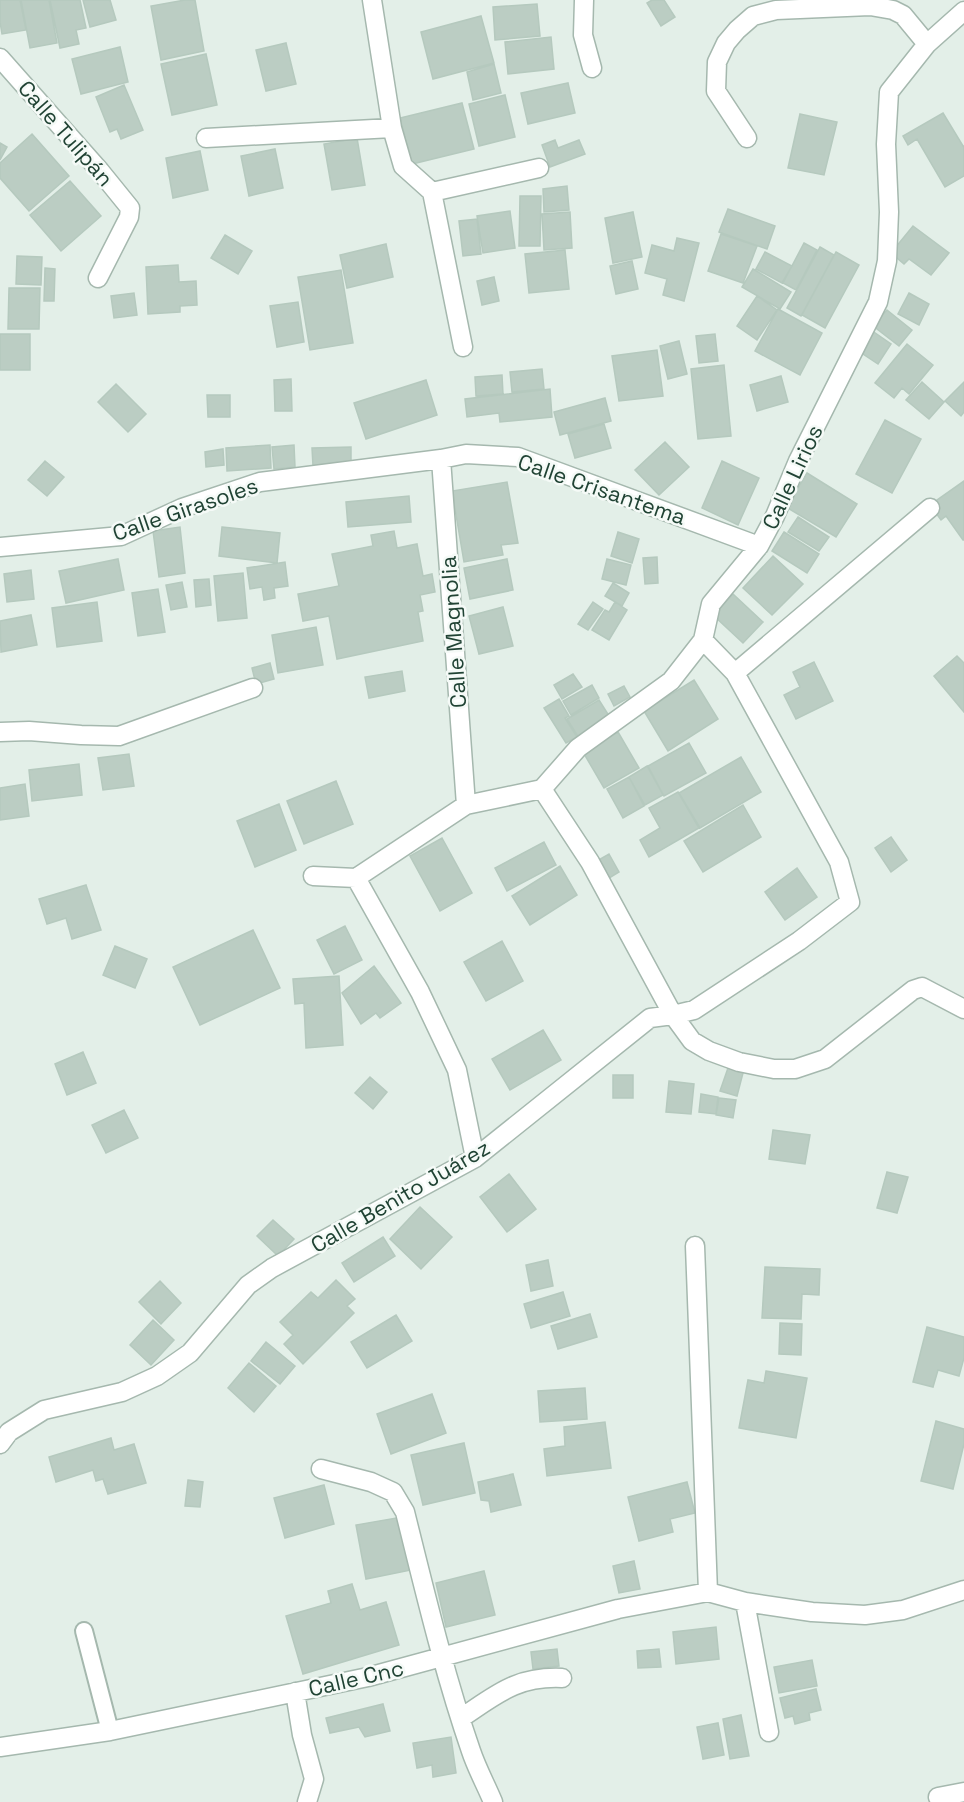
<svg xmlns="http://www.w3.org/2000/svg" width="964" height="1802" font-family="'Space Grotesk',sans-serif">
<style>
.building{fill:#bbcdc3;stroke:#b5c9be;stroke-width:1.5}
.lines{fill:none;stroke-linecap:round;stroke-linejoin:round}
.service-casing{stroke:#a5b8ae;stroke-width:20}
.minor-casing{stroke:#a5b8ae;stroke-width:21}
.service{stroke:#fff;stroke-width:16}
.minor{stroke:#fff;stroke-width:18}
.labels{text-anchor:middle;stroke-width:5;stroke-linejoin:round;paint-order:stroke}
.street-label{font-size:22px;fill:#204334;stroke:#f5faf7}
</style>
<rect width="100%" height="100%" fill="#e3efe8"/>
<path class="building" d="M0 0H20L26 30 2 34 0 22Z
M21 0H49L57 43 30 48Z
M50 0H80L86 28 76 30 79 44 60 48Z
M83 0H110L116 20 90 27Z
M185 0H195L204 51 161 60 151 6Z
M652 0H664L675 17 661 26 647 3Z
M537 4 540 36 495 40 493 7Z
M481 16 494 63 433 79 421 32Z
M551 37 554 69 508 74 505 42Z
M286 43 296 84 266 91 256 50Z
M120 47 128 82 81 94 72 59Z
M206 54 217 105 172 115 161 64Z
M494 64 501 93 473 100 467 72Z
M568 83 575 113 528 124 521 93Z
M124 85 143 130 121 139 117 129 110 132 96 97Z
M505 95 515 137 479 146 469 104Z
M462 103 474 149 412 164 400 118Z
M943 113 963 146H964V176L945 187 917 139 908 145 903 136Z
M800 114 837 122 824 175 788 168Z
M32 134 69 176 29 211 0 178V163Z
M357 138 365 185 332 190 324 144Z
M555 140 558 148 579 140 585 154 550 167 542 145Z
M0 143 7 147 0 160Z
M275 149 283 188 249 196 241 156Z
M200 151 208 190 173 198 166 158Z
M70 181 101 216 61 251 30 215Z
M567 186 569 210 544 212 543 189Z
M520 196H541L540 246H519Z
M728 209 775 226 767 249 719 232Z
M510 211 515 248 483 253 477 216Z
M570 212 572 248 544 250 542 214Z
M633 212 642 257 613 263 605 218Z
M477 219 481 254 463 256 459 221Z
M913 226 949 253 931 275 909 259 904 264 891 253Z
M721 234 757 246 743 283 708 271Z
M225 235 252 251 238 274 211 258Z
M677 238 699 243 684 301 663 295 667 279 645 273 652 245 674 251Z
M804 243 817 250 796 290 783 283Z
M386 244 393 277 347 288 340 255Z
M820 247 834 255 801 316 787 308Z
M565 250 569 289 529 293 525 254Z
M765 252 792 266 782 283 756 269Z
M836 252 859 265 825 328 802 315Z
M17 256 42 257 41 285 16 284Z
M632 261 638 289 616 294 610 266Z
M178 265 179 282 196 281 197 305 180 306V312L148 314 146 267Z
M45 268 55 269 54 301H44Z
M753 269 791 292 780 309 742 287Z
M341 270 353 343 310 350 298 277Z
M494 277 499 301 482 305 477 281Z
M9 288H40L39 329H8Z
M134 293 137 315 114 318 111 296Z
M909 293 929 304 919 325 898 314Z
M757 296 777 310 757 340 737 326Z
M298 302 304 342 277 347 270 306Z
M778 309 822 333 800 375 755 351Z
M887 310 912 330 899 346 873 326Z
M871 330 891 344 878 364 857 350Z
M0 334H30V370H0Z
M715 334 718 361 699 363 696 336Z
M679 341 687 374 668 379 660 346Z
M907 344 933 365 909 394 902 388 894 398 875 383Z
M657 350 663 396 619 401 612 356Z
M724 365 731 436 698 439 691 369Z
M542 369 544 389 512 392 510 372Z
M502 375 503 394 476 396 475 377Z
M781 376 788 402 757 411 750 385Z
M291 379 292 411H275L274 380Z
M426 380 437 415 366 439 354 403Z
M922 382 944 402 929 419 906 400Z
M964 382V412L961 416 945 401Z
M116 384 146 414 128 432 98 402Z
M550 389 552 417 500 422 499 413 467 417 465 399Z
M207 395H230V417H208Z
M605 398 611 421 560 435 554 412Z
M885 420 921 439 892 493 856 474Z
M604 424 611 448 575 458 568 434Z
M665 442 689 467 659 495 635 470Z
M270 445 271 468 227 471 226 448Z
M294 445 295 467 274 469 272 447Z
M351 447V464L313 466 312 448Z
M223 449 224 465 206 467 205 452Z
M45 461 64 477 47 496 28 480Z
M722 461 759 478 738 525 702 508Z
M807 473 857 504 836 537 786 507Z
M964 481V540H963L946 516 941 520 930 505Z
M507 482 518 543 501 545 503 555 464 562 452 491Z
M409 496 411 522 348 527 346 502Z
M798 517 829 537 819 551 788 532Z
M180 527 185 573 159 577 153 531Z
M222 527 280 533 277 563 219 556Z
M394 531 397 548 417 544 423 576 432 574 435 592 420 595 423 611 418 612 423 641 337 659 329 616 303 621 298 594 339 586 332 554 373 546 371 535Z
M618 532 639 539 632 563 611 556Z
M784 532 819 554 807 573 772 551Z
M773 556 803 584 772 615 743 588Z
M657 557 658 583 645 584 643 558Z
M118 559 124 590 66 603 59 571Z
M507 559 513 590 470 599 464 568Z
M607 559 631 565 626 585 602 579Z
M285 562 288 586 274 588 275 598 264 600 262 587 250 589 247 568Z
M31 570 34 599 7 602 4 574Z
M243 573 247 618 218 621 214 576Z
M209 579 211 605 196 607 194 580Z
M182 582 187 607 171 610 166 585Z
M613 583 629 593 622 606 605 596Z
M158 589 165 632 138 636 132 593Z
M733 594 763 622 743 643 713 615Z
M97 602 102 641 57 647 52 608Z
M593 602 603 609 588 630 578 624Z
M615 602 627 610 609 640 592 630 605 610 609 612Z
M503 607 513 646 479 654 469 616Z
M31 615 37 645 1 652 0 621Z
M316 627 323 665 278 673 272 635Z
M957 656 964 663V712L934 676Z
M814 662 833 701 796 719 784 695 800 687 793 672Z
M270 663 274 679 256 684 252 668Z
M402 671 405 691 369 698 365 677Z
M573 674 582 687 562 699 554 685Z
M694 680 718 719 668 751 644 711Z
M592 685 599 698 571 715 563 701Z
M624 686 630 697 614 706 608 694Z
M559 699 569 716 565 718 577 737 566 743 544 708Z
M599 700 611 719 579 738 567 719Z
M618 732 639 768 604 788 583 752Z
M689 743 706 773 664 796 648 766Z
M129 754 134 786 103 790 98 758Z
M741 757 761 792 700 828 679 793Z
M79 764 82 795 32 801 29 770Z
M647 766 663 795 645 805 629 777Z
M629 777 644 806 623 818 607 789Z
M336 781 353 824 304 844 287 801Z
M25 784 29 816 0 820V788Z
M678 792 699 828 649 857 640 840 660 828 649 808Z
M279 804 296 850 255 867 237 821Z
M743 805 761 837 703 872 684 841Z
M891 837 907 860 891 872 875 848Z
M442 838 472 893 440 911 410 856Z
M544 842 556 865 507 891 495 868Z
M609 854 619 872 606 880 595 862Z
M560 866 577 895 530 925 512 896Z
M797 868 817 897 785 920 765 892Z
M86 885 101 930 72 939 66 918 47 924 39 899Z
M345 926 362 960 334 974 317 940Z
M253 930 280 988 200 1025 173 967Z
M502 941 523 981 486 1001 464 962Z
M115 946 147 959 135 988 103 975Z
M374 966 401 1003 380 1018 376 1013 361 1024 342 993Z
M339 976 343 1045 306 1048 304 1003 295 1004 293 979Z
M543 1030 561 1060 510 1090 492 1059Z
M83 1052 96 1083 67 1095 55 1064Z
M728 1068 743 1073 737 1096 720 1091Z
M613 1075H633V1098H613Z
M370 1077 387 1092 373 1109 355 1093Z
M669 1081 694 1084 691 1114 666 1112Z
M701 1094 718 1097 716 1114 699 1112Z
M719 1098 736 1100 733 1118 716 1115Z
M124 1110 138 1138 106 1153 92 1125Z
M773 1130 810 1135 805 1164 769 1159Z
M887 1172 908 1177 897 1213 877 1208Z
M509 1174 536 1209 507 1232 480 1197Z
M420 1207 452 1237 421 1269 390 1239Z
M273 1220 294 1239 278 1256 257 1236Z
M383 1237 395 1256 354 1282 342 1263Z
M548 1260 553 1286 531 1291 526 1265Z
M765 1267 820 1269 819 1295 802 1294 801 1319 762 1318Z
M336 1280 355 1299 347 1306 354 1313 303 1364 284 1344 293 1335 280 1322 311 1292 318 1298Z
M160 1281 181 1303 161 1324 139 1302Z
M563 1292 570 1316 531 1328 524 1304Z
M590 1314 597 1337 558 1349 551 1326Z
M396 1315 412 1341 367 1368 351 1342Z
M153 1320 174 1340 151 1365 130 1345Z
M780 1323 802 1324 801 1355 779 1354Z
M927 1327 964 1337V1358L959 1376 938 1370 933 1387 913 1382Z
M266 1342 295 1366 280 1384 251 1361Z
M249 1363 276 1386 254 1412 228 1388Z
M766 1371 807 1378 796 1438 739 1428 748 1380 764 1383Z
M585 1388 587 1419 540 1422 538 1391Z
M432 1394 446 1433 391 1454 377 1414Z
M936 1421 964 1429V1444L953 1489 921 1481Z
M605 1422 611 1468 547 1476 544 1449 565 1446 564 1427Z
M111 1438 114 1450 134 1444 146 1483 108 1494 103 1479 96 1481 93 1470 56 1482 49 1457Z
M464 1443 475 1493 423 1505 411 1455Z
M513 1474 521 1505 491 1512 489 1501 481 1500 478 1482Z
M188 1480 203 1482 200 1507 185 1506Z
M687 1482 695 1513 670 1519 673 1532 639 1541 628 1497Z
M324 1485 334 1524 285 1538 274 1498Z
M402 1517 411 1570 366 1579 356 1525Z
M634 1561 640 1589 619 1593 613 1566Z
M484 1571 495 1615 446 1627 436 1583Z
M352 1584 360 1610 386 1602 399 1645 303 1674 286 1616 331 1603 328 1591Z
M716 1627 719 1659 676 1664 673 1632Z
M557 1649 559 1666 533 1669 531 1652Z
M659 1649 661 1667 638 1668 637 1651Z
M812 1660 817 1686 779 1693 774 1667Z
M816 1689 821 1710 809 1713 810 1720 795 1724 793 1716 785 1718 780 1698Z
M383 1704 390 1731 365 1737 359 1727 330 1733 326 1718Z
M741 1715 749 1756 730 1759 723 1719Z
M718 1723 724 1755 703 1759 697 1727Z
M451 1737 456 1773 433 1777 432 1765 417 1768 413 1743Z"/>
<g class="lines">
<g class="service-casing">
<path id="service" d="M84 1631 110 1731"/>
</g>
<g class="minor-casing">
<path id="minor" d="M372 0 392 128 403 166 432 192
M584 0 583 35 592 68
M0 58 100 171 130 208 129 217 98 278
M206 138 392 128
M747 138 716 91 717 62 726 43 737 30 753 16 776 10 870 6 893 10 903 15 927 44
M432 192 463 347
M432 192 539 168
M441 459 466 805
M0 547 121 536 182 508 260 482 441 459 466 454 518 457 759 546
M735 673 930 508
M0 732 29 731 81 735 119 736 253 688
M542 789 578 748 671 681 703 640 711 604 759 546 775 516 798 461 878 302 887 261 889 212 886 144 889 92 927 44 964 11
M313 876 356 878 466 805 542 789 590 862 673 1015 692 1041 709 1051 739 1062 774 1069H795L825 1059 913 990 922 987 964 1009
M356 878 420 992 457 1070 475 1158
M695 1246 708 1592
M0 1444 9 1432 44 1410 122 1392 157 1376 190 1353 248 1285 272 1268 475 1158 650 1018 673 1015 694 1010 799 941 850 902 839 862 735 673 703 640
M321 1469 371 1482 393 1492 405 1512C425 1592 444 1673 471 1751 477 1769 486 1785 493 1802
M745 1602 769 1732
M295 1692 302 1735 314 1779 307 1802
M461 1718C496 1695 516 1676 562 1678
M0 1747 110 1731 368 1677 618 1609 708 1592 745 1602 812 1612 865 1615 903 1610 964 1590
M938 1797 964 1792"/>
</g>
<use href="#service" class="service"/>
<use href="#minor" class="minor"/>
</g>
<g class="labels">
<g class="street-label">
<text transform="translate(66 133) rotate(49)" y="8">Calle Tulipán</text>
<text transform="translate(792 477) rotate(-65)" y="8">Calle Lirios</text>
<text transform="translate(602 489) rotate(19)" y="8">Calle Crisantema</text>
<text transform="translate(185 509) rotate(-19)" y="8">Calle Girasoles</text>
<text transform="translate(453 632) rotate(-94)" y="8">Calle Magnolia</text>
<text transform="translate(400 1196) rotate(-30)" y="8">Calle Benito Juárez</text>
<text transform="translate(356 1678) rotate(-13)" y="8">Calle Cnc</text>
</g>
</g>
</svg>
